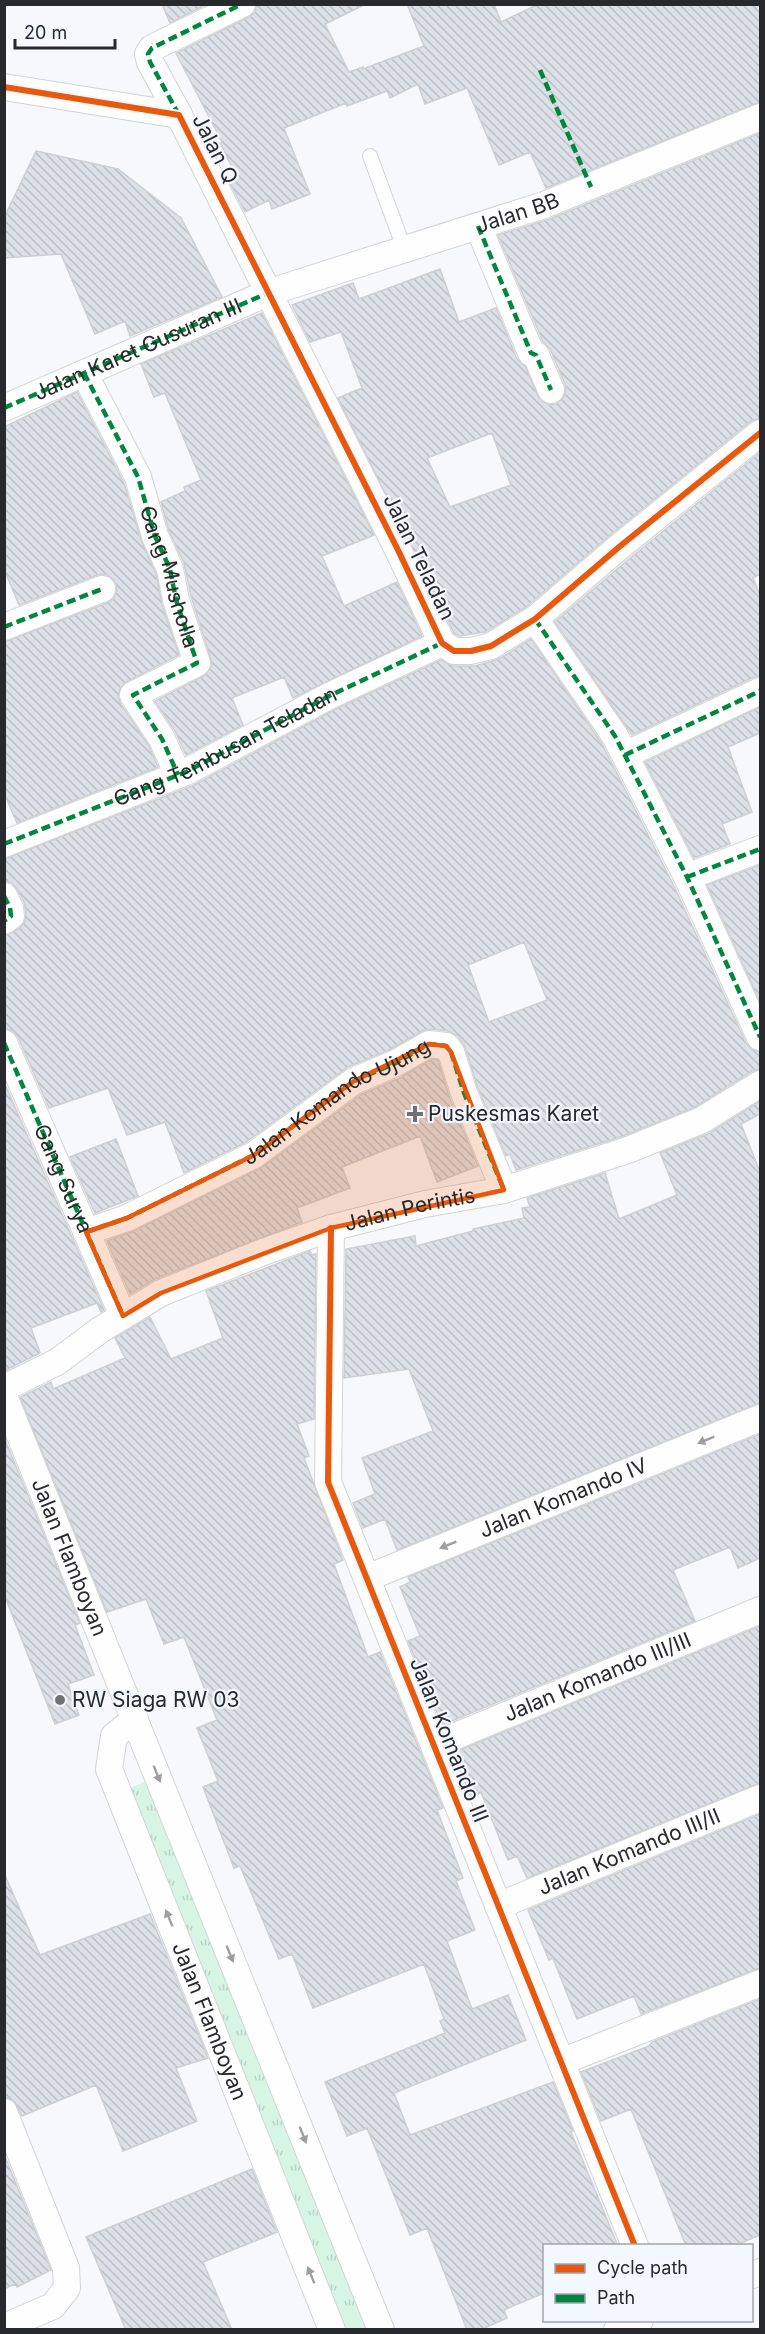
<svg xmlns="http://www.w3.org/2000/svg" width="765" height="2334" font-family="Inter,sans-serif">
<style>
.park{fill:url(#park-tufts)}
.building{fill:url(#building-back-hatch);stroke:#cecfd2;stroke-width:1.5;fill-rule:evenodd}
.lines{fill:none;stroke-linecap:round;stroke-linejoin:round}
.lane-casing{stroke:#d3d4d7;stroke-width:16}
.street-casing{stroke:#d3d4d7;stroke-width:28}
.lane{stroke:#fefeff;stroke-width:14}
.street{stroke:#fefeff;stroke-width:26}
.quiet{stroke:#00873e;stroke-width:4.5;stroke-dasharray:9 4.5;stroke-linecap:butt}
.cycleway-casing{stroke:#f3f7ff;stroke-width:10}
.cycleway{stroke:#e8590c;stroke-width:6}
.oneway{fill:#9e9ea0}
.marked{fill:#e8590c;fill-opacity:0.2;stroke:#e8590c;stroke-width:4.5;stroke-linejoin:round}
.poi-dot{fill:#707175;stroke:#f3f7ff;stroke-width:2}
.labels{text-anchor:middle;stroke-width:4.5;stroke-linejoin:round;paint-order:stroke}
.street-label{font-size:21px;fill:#28292c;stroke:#f3f7ff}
.poi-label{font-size:21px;fill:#28292c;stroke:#f3f7ff;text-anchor:start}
</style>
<defs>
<pattern id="park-tufts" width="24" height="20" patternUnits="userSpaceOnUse" patternTransform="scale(1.5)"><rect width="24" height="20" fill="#d6f5e5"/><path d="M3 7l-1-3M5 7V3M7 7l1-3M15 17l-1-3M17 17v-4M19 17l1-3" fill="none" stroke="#b8d2c5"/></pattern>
<pattern id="building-back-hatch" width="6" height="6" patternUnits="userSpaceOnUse" patternTransform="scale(1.5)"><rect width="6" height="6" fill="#dce0e7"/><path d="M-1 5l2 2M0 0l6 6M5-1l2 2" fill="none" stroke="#bdc0c6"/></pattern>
</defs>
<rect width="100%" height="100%" fill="#f6f8fc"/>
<path class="park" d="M149 1780 381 2329H332L128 1789Z"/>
<path class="building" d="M162 4H207L170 23Z
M257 4H366L325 24 349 72 363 67V69L424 46 407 4H494L501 22 539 4H760V102L546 188 530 152 499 165 467 88 425 104 418 84 390 98 387 91 347 106 346 103 284 128 310 194 272 209 269 200 245 212 229 181 237 177 220 143 222 142 176 53 249 17 255 12Z
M760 133V418L751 421 610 535 526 607 485 632 459 636 454 633 338 398 362 388 341 332 310 342 292 305 353 283 359 299 440 269 459 322 496 308 517 359 525 366 538 396 543 402 549 405 556 404 563 398 566 391 565 384 550 349 543 342 498 235 550 219ZM492 433 511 485 450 507 427 458Z
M36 151 118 169 181 218 222 297 130 336 125 321 95 334 61 254 4 258V218Z
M262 313 374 535 322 556 344 606 397 582 422 636 293 698 284 677 232 698 243 725 186 755 175 731 155 701 204 676 212 666 211 659 191 596 184 563 169 531 161 502 185 491 184 487 201 480 165 393 154 397 141 364Z
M77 392 124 483 141 540 156 574 162 605 179 655 126 682 121 687 118 695 120 703 149 746 158 767 17 823 4 793V642L107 603 114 598 117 591 116 584 112 578 105 574 97 575 19 605 4 569V427Z
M758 454 760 457V574L753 578 760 595V676L754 677 632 735 555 622 629 559Z
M531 639 602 744 673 884 746 1043 752 1049 760 1052V1069L752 1071 695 1107 623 1136 516 1170 510 1154 506 1156 478 1088 465 1047 458 1036 448 1031 431 1029 422 1031 389 1050 348 1067 246 1142 184 1173 165 1122 127 1135 108 1088 49 1108 18 1037 12 1031 4 1028V936L20 928 25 921 26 914 24 902 17 889 12 883 4 881V859L192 786 336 709 441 660 453 666H475L499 659ZM524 942 547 1000 489 1022 468 965Z
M760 707V733L728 747 752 812 722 824 730 844 694 858 645 762Z
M760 865V1002L707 885Z
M432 1059 438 1060 450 1099 478 1166 437 1182 420 1136 342 1167 350 1188 297 1208 302 1222 155 1279 130 1294 107 1241 134 1231 261 1168 362 1094 402 1077Z
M4 1082 104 1310 101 1312 97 1303 31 1328 40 1353 4 1371Z
M760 1101V1114L741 1124 760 1172V1403L397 1550 385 1519 363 1528 353 1503 375 1494 362 1458 433 1431 409 1369 344 1378 346 1249 415 1236 416 1246 473 1231V1229L524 1218 522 1208 530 1207 527 1198 605 1173 619 1219 677 1195 660 1153 710 1133Z
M116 1139 138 1196 95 1213 70 1157Z
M310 1251 312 1255 316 1254 314 1419 297 1424 309 1456 304 1458 343 1560 334 1564 368 1657 380 1652 443 1808 437 1810 463 1878 456 1881 475 1930 447 1941 472 2009 508 1995 526 2040 394 2093 410 2135 553 2082 573 2131 571 2132 618 2246H544V2293L504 2310 507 2318 480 2330H467L427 2228 410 2235 367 2128 347 2136 325 2082 445 2033 440 2021 444 2019 424 1964 313 2008 292 1954 279 1959 240 1866 234 1868 203 1787 218 1781 197 1728 217 1720 184 1637 164 1644 146 1599 107 1612 20 1397 51 1382 53 1389 125 1358 115 1338 150 1317 171 1359 223 1338 206 1291Z
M760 1434V1558L738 1568 730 1547 673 1570 695 1621 442 1725 408 1641 420 1636 400 1587 410 1582 408 1577Z
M4 1437 80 1623 75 1625 94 1675 68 1684 79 1715 55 1724 4 1594Z
M760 1626V1783L527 1878 517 1856 508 1860 481 1792 471 1797 453 1753Z
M760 1814V1968L641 2014 634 1996 577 2019 553 1958 549 1960 528 1910Z
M4 1873 40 1955 150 1914 208 2058 176 2068 197 2121 123 2151 96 2085 22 2116 14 2101 4 2097Z
M760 1999V2235L734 2246H686L631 2109 601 2121 581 2072 649 2046 652 2042Z
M4 2154 51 2270 17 2287 15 2284 4 2289Z
M252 2169 277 2232 203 2262 232 2330H126L86 2237Z"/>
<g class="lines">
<g class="lane-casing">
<path id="lane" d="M370 156 404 248"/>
</g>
<g class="street-casing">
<g id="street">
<path d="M4 87 179 115 398 550 442 643 454 651H471L491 646 535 619 619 547 760 433"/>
<path d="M179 115 150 62 148 54 152 48 242 4"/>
<path d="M478 226 531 353 536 355 551 390"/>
<path d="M84 373 138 477 155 536 170 569 176 600 197 663 133 695 162 739 178 775"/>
<path id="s1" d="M4 408 270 292 544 205 760 117"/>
<path d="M535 619 615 736 687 877 760 1037"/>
<path d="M4 627 102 589"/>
<path d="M625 755 760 691"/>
<path d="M4 844 186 772 329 696 442 643"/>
<path d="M687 877 760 849"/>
<path d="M4 896 10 908 11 916 4 921"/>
<path d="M4 1043 123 1316"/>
<path d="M331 1228 328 1482 635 2246"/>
<path d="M86 1232 127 1218 254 1155 354 1081 396 1063 429 1044 446 1046 451 1052 464 1093 504 1190"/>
<path id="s2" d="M4 1388 57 1362 100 1330 161 1293 263 1252 331 1228 425 1204 504 1190 628 1150 702 1120 760 1084"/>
<path id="s3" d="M4 1396 381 2330"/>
<path id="s4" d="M367 1578 760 1418"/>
<path id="s5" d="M135 1719 114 1736 109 1769 332 2330"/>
<path id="s6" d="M434 1745 760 1610"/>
<path id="s7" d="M498 1906 760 1798"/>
<path d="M561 2062 760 1983"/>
<path d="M4 2112 66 2268 67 2288 53 2306 4 2327"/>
<path d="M752 2275 760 2272"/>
<path d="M617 2330 640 2320"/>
</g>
</g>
<use href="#lane" class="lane"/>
<use href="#street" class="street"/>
<g class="quiet">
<path d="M540 70 591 187"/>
<path d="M179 115 150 62 148 54 152 48 242 4"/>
<path d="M478 226 531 353 536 355 551 390"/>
<path id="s8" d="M84 373 138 477 155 536 170 569 176 600 197 663 133 695 162 739 178 775"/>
<path id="s9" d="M4 408 270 292 271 295"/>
<path d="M535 619 615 736 687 877 760 1037"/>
<path d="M4 627 102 589"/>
<path d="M625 755 760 691"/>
<path id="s10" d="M4 844 186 772 329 696 442 643 440 639"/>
<path d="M687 877 760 849"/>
<path d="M4 896 10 908 11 916 4 921"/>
<path id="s11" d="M4 1043 123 1316"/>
<path id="s12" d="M86 1232 127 1218 254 1155 354 1081 396 1063 429 1044 446 1046 451 1052 464 1093 504 1190"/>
</g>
<g class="cycleway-casing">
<path id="cycleway" d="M4 87 179 115 398 550 442 643 454 651H471L491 646 535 619 619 547 760 433
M331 1228 328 1482 635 2246"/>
</g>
<use href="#cycleway" class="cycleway"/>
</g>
<defs><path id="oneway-solid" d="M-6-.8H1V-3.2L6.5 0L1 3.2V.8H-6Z" transform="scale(1.5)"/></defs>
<g class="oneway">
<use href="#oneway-solid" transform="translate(706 1440) rotate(158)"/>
<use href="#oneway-solid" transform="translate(448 1545) rotate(158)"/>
<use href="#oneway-solid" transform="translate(157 1774) rotate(68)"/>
<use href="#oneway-solid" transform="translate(169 1918) rotate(-112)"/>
<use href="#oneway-solid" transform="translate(230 1954) rotate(68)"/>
<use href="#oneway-solid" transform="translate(303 2135) rotate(68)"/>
<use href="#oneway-solid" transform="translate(311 2275) rotate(-112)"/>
</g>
<path class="marked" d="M429 1044 446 1046 451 1052 504 1190 331 1228 161 1293 123 1316 86 1232 127 1218 254 1155 354 1081Z"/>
<g class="poi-dot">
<path d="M412 1105h6v6h6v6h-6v6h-6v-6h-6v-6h6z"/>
<circle cx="60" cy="1700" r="6"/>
</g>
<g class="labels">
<g class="street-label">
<text transform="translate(215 149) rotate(63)" y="7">Jalan Q</text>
<text dy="7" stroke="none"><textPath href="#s1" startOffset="550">Jalan BB</textPath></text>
<text dy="7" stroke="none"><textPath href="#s9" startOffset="146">Jalan Karet Gusuran III</textPath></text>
<text transform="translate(419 557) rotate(64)" y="7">Jalan Teladan</text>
<text dy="7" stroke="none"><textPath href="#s8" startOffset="222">Gang Musholla</textPath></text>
<text dy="7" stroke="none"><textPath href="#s10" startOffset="242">Gang Tembusan Teladan</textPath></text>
<text dy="7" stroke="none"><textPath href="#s12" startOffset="284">Jalan Komando Ujung</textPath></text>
<text dy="7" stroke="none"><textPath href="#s11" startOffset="148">Gang Surya</textPath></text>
<text dy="7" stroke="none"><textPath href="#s2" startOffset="447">Jalan Perintis</textPath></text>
<text dy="7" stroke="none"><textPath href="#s4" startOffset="212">Jalan Komando IV</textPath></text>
<text dy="7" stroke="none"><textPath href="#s3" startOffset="174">Jalan Flamboyan</textPath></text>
<text dy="7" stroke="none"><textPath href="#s6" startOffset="177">Jalan Komando III/III</textPath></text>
<text transform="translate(449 1740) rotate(68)" y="7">Jalan Komando III</text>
<text dy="7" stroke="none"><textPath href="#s7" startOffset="142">Jalan Komando III/II</textPath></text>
<text dy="7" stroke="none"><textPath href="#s5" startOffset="332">Jalan Flamboyan</textPath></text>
</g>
<g class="poi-label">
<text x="428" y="1121">Puskesmas Karet</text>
<text x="72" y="1707">RW Siaga RW 03</text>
</g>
</g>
<rect width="765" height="2334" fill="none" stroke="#28292c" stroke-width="12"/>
<rect x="543" y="2244" width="210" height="78" fill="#f3f7ff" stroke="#a2a5ab" stroke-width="1.5"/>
<rect x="555" y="2264" width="30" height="9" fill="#e8590c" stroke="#a2a5ab" stroke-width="1.5"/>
<text x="597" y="2274" font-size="18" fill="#28292c">Cycle path</text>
<rect x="555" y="2294" width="30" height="9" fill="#00873e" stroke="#a2a5ab" stroke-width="1.5"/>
<text x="597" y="2304" font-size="18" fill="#28292c">Path</text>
<path d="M15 39v9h100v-9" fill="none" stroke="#28292c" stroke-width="3"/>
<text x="24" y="39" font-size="18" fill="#28292c" stroke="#f3f7ff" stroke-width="4.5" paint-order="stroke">20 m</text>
</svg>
